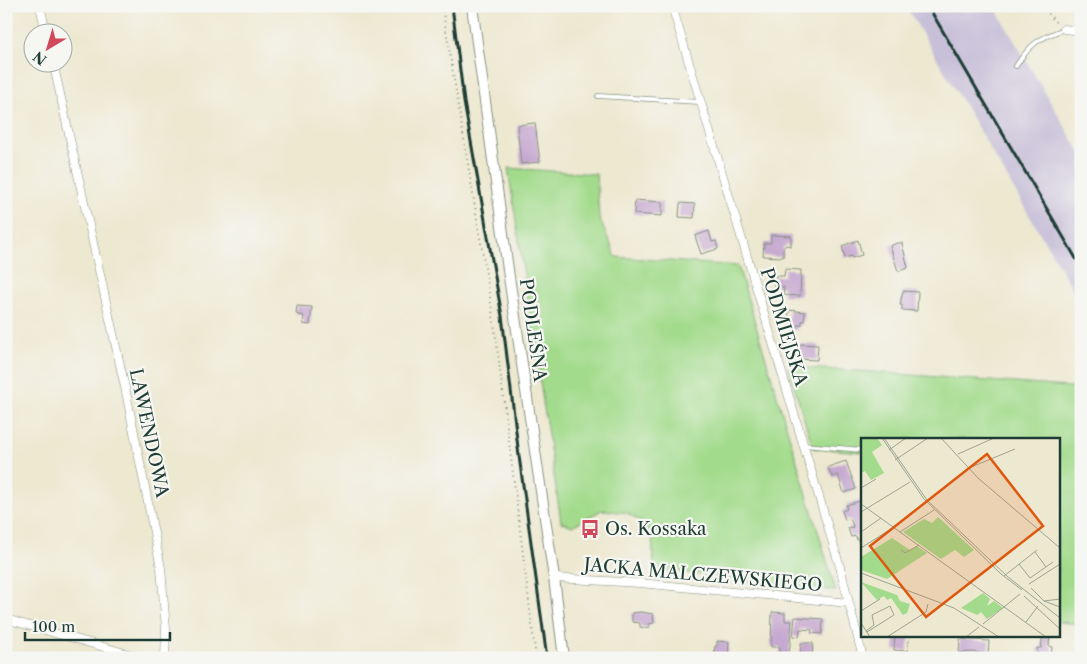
<svg xmlns="http://www.w3.org/2000/svg" width="1087" height="664" font-family="'Libre Caslon Text',serif">
<style>
.industrial{fill:#c8bfd8}
.green{fill:#a3db8c;stroke:#618c60}
.building{fill:#c6a8d0}
.lines{fill:none;stroke-linecap:round;stroke-linejoin:round}
.service-casing{stroke:#869282;stroke-width:5.5}
.minor-casing{stroke:#869282;stroke-width:9}
.tertiary-casing{stroke:#869282;stroke-width:12}
.path{stroke:#869282;stroke-width:2;stroke-dasharray:1 4;stroke-linecap:butt}
.service{stroke:#fff;stroke-width:4}
.minor{stroke:#fff;stroke-width:8}
.tertiary{stroke:#fff;stroke-width:10}
.rail{stroke:#1f3d34;stroke-width:3}
.labels{text-anchor:middle;stroke-width:4.5;stroke-linejoin:round;paint-order:stroke}
.street-label{font-size:18px;fill:#1f3d34;stroke:#f6f6f2}
.poi-label{font-size:18px;fill:#1f3d34;stroke:#f6f6f2;text-anchor:start}
.inset-road{fill:none;stroke:#9ba492;stroke-width:1}
.view{fill:#de580e;fill-opacity:0.15;stroke:#de580e;stroke-width:2.5}
.inset-edge{fill:none;stroke:#1f3d34;stroke-width:2.5}
</style>
<rect width="100%" height="100%" fill="#f6f6f2"/>
<filter id="ink" filterUnits="userSpaceOnUse"><feTurbulence type="fractalNoise" baseFrequency=".02" numOctaves="2"/><feDisplacementMap in="SourceGraphic" scale="10" xChannelSelector="R" yChannelSelector="G"/><feConvolveMatrix kernelMatrix="1 2 1 2 8 2 1 2 1" color-interpolation-filters="sRGB"/></filter>
<filter id="wash" filterUnits="userSpaceOnUse"><feTurbulence type="fractalNoise" baseFrequency=".0096" numOctaves="4" result="noise"/><feDisplacementMap in="SourceGraphic" scale="20" xChannelSelector="R" yChannelSelector="G"/><feGaussianBlur stdDeviation="1.12" result="paint"/><feColorMatrix in="noise" values="0 0 0 0 0 0 0 0 0 0 0 0 0 0 0 0 0 1.4 0 .05"/><feComposite in="paint" operator="in"/></filter>
<g filter="url(#wash)">
<rect width="100%" height="100%" fill="#ede8d0"/>
<path class="industrial" d="M906 6H994L1081 154V303Z"/>
<path class="green" d="M508 168 596 174 599 217 616 257 738 266 836 591 654 569 652 536 640 521 627 513 602 510 572 526 561 522Z
M788 367 860 371 1081 388V624L1058 622V439H862V452L813 448Z"/>
<g id="blocks">
<path class="building" d="M535 123 540 162 521 164 517 125Z
M635 200 662 202V216L634 214Z
M680 203 695 204 694 218 679 217Z
M709 231 712 242 716 241 718 249 701 254 695 236Z
M771 235 791 236V246L786 245 783 248V257L763 256 764 243H771Z
M858 240 862 255 852 258 851 256 845 258 842 246Z
M897 243H902L908 268 898 271 890 246Z
M785 269 801 270 800 296 783 295 784 287 774 286 775 276H784Z
M903 291 918 292 917 311 902 310V305H900Z
M297 306 312 307 310 325 303 324 304 316 296 314Z
M789 310 805 312 804 321H802V325H798L797 330H788Z
M800 344 818 345 817 360 797 359Z
M846 461 856 489 844 493 838 475 832 477 828 467Z
M860 501 862 507V539L857 540 856 536 851 537 848 528 853 527 852 523 850 519 845 520 842 511 847 509 846 505Z
M641 612 653 614 654 623 649 624V628L640 627V623L632 622V613Z
M772 612 785 613V621H792L789 656 780 655V647H771Z
M795 617 823 619 822 634 811 633 812 630 800 629 799 637 793 636Z
M895 635H910L907 651 894 650Z
M1039 635H1050L1049 646 1052 647 1051 658H1038L1037 648H1041L1042 641V637H1039Z
M960 639 989 641 988 655 973 652 959 653Z
M717 641 729 642 728 656 714 655 715 646H717Z
M801 643H813L812 658H800Z"/>
</g>
</g>
<g filter="url(#ink)">
<use href="#blocks" fill-opacity="0" stroke="#869282" stroke-width="1"/>
<g class="lines">
<g class="service-casing">
<path id="service" d="M1016 66C1031 43 1038 39 1064 29
M598 96 700 102
M804 445 862 450"/>
</g>
<g class="minor-casing">
<path id="minor" d="M40 6 46 32
M672 6 840 567 863 658
M1064 29 1081 31
M53 62 126 392 161 568 166 629 165 658
M554 578 640 583 849 603
M6 619 142 658"/>
</g>
<g class="tertiary-casing">
<path id="tertiary" d="M472 6 509 277 554 578 564 658"/>
</g>
<path class="path" d="M442 6 494 322 536 658
M1042 6 1058 25"/>
<use href="#service" class="service"/>
<use href="#minor" class="minor"/>
<use href="#tertiary" class="tertiary"/>
<path class="rail" d="M452 6 464 102 502 316 519 456 547 658
M928 6 1081 267"/>
</g>
</g>
<defs>
<g id="bus-bare" transform="scale(1.5)"><path d="M-5-6H5V4H4V6H2V4H-2V6H-4V4H-5ZM-3.5-4V0h7V-4ZM-3.5 1.2v1.5H-2V1.2ZM2 1.2v1.5H3.5V1.2Z" fill="#d1495b" stroke="#f6f6f2" stroke-width="2.5" paint-order="stroke"/></g>
</defs>
<g fill-rule="evenodd">
<use href="#bus-bare" x="590" y="529"/>
</g>
<g class="labels">
<g class="street-label">
<text transform="translate(784 327) rotate(73)" y="6">PODMIEJSKA</text>
<text transform="translate(533 330) rotate(82)" y="6">PODLEŚNA</text>
<text transform="translate(149 433) rotate(78)" y="6">LAWENDOWA</text>
<text transform="translate(703 575) rotate(5)" y="6">JACKA MALCZEWSKIEGO</text>
</g>
<g class="poi-label">
<text x="605" y="535">Os. Kossaka</text>
</g>
</g>
<g transform="translate(861 438)">
<rect width="199" height="199" fill="#ede8d0"/>
<path d="M0 0H16L21 7 11 14 23 35 10 42 4 33 0 35ZM77 79 113 112 103 119 94 112 80 121 42 94 63 81 71 85ZM31 100 49 112 56 108 66 115 26 141 0 132V119ZM0 144 36 157 39 163 49 166 46 175 42 177 30 160 26 162 23 158 16 162ZM122 155 129 161 126 168 133 163 142 170 126 181 120 174 116 177 100 170Z" fill="#a3db8c"/>
<path class="inset-road" d="M21 0 63 61 140 136 161 152M23 0 66 62 147 139 199 180M80 0 117 40 199 110M28 12 45 0M97 16 133 0M34 22 67 0M108 30 154 11M0 50 15 41M0 66 185 199M0 74 49 44M0 94 20 80M39 94 73 72M0 110 33 89M40 112 44 115 58 107M174 114 185 129M158 126 169 140 192 124M0 135 93 170 138 199M143 138 176 112M168 146 199 126M170 150 183 163M163 158 199 191M199 161 183 163 199 169M0 173 19 161M165 184 177 168M0 185 9 199M122 186 159 156M5 193 13 187 11 177 29 168 33 177 6 194M26 199 65 174 67 166M105 199 118 189"/>
<path class="view" d="M126 16 182 88 65 179 9 108Z"/>
<rect width="199" height="199" class="inset-edge"/>
</g>
<rect width="1087" height="664" fill="none" stroke="#f6f6f2" stroke-width="25"/>
<g transform="translate(48 48) rotate(218)"><circle r="24" fill="#f6f6f2" stroke="#a0aca6"/>
<path d="M0-4L9 19L0 12L-9 19Z" fill="#d1495b"/>
<text y="-8" font-size="14" font-weight="bold" text-anchor="middle" fill="#1f3d34">N</text>
</g>
<path d="M25 632v8h145v-8" fill="none" stroke="#1f3d34" stroke-width="2.5"/>
<text x="32" y="632" font-size="15" fill="#1f3d34" stroke="#f6f6f2" stroke-width="4" paint-order="stroke">100 m</text>
</svg>
